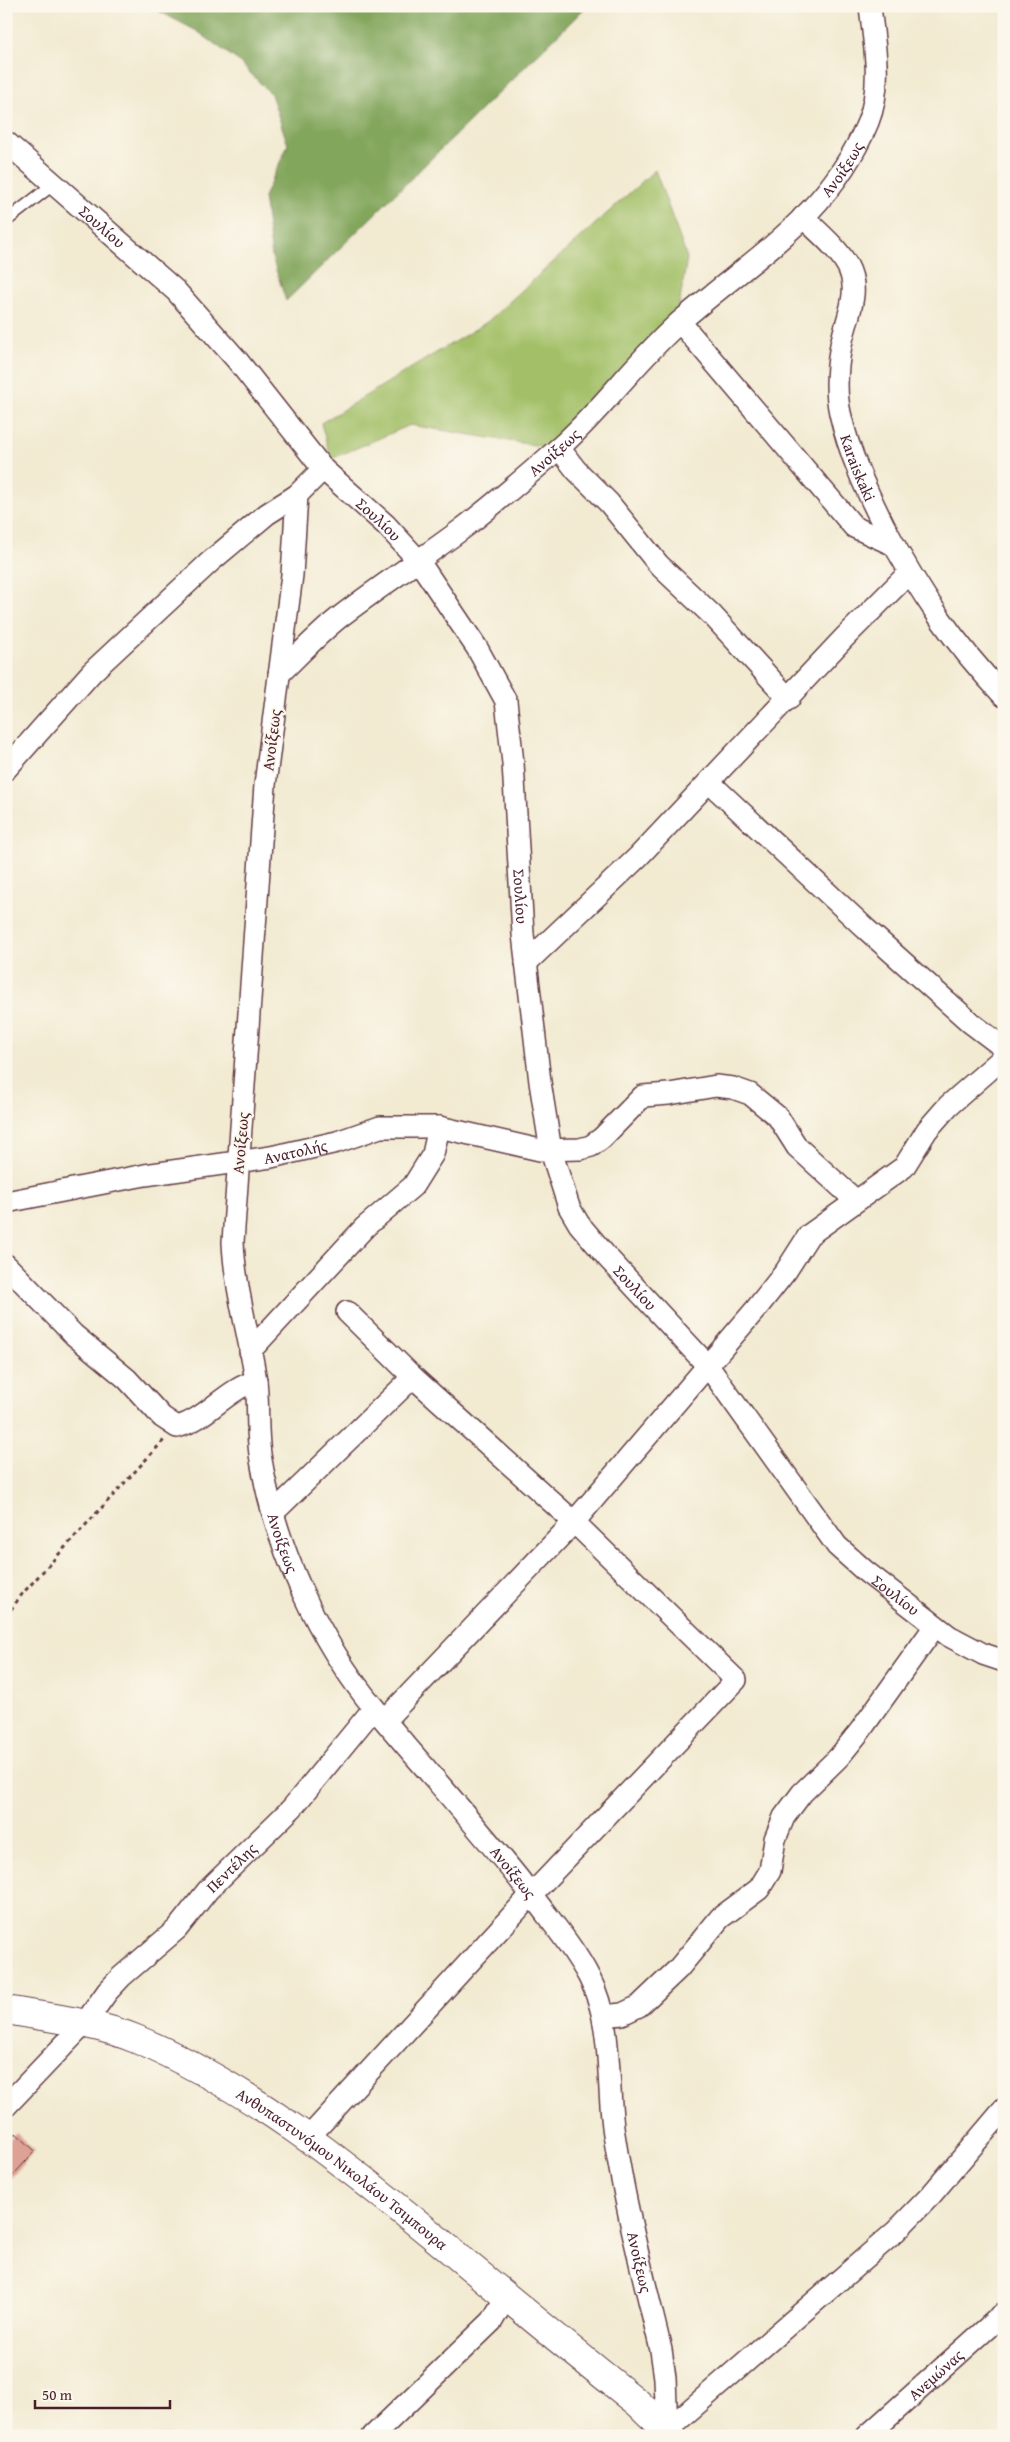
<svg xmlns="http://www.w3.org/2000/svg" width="1010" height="2442" font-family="'Gentium Book Plus',serif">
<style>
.green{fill:#a3c068;stroke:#76704a}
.forest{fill:#82a65c;stroke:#666244}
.building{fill:#dea294}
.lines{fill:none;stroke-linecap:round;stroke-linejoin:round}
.lane-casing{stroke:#633d44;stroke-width:14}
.street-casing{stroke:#633d44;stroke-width:24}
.secondary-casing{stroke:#633d44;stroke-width:30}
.path{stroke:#633d44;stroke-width:3;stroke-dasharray:4 4;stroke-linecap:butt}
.lane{stroke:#fff;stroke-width:11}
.street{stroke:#fff;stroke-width:21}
.secondary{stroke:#fff;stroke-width:28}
.labels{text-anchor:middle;stroke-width:4;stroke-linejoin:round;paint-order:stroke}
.street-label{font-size:16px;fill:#4a1f2b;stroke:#fbf7ec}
</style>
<rect width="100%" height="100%" fill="#fbf7ec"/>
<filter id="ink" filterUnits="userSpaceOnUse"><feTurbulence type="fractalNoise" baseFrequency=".02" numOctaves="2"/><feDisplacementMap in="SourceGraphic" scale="10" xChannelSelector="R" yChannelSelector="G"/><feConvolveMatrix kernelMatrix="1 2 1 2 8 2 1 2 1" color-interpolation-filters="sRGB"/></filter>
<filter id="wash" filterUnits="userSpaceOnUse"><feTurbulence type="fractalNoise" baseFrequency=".0096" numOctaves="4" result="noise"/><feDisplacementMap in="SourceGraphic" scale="20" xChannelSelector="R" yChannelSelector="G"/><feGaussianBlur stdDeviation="1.12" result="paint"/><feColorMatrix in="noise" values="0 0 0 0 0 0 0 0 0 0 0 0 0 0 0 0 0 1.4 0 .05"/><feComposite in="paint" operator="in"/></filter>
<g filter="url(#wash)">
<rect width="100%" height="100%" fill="#f2ead1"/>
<path class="green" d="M655 170 687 258 678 312 546 447 410 425 331 459 321 423 487 322Z"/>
<path class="forest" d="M149 6H587L286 301 272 257 264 197 288 145 271 94 237 60 197 31Z"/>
<g id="blocks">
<path class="building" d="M16 2133 35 2151 6 2183V2144Z"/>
</g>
</g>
<g filter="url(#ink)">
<use href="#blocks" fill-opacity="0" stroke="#633d44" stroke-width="1"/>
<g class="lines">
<g class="lane-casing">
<path id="lane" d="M6 221 55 183"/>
</g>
<g class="street-casing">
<g id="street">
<path id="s1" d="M6 142 176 291 237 360 323 469 386 525 418 560 477 648 506 701 513 763 523 934 540 1082 551 1151 569 1207 579 1224 607 1257 708 1366 837 1546 865 1571 949 1636 983 1654 1004 1661"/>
<path id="s2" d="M803 217C818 232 837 247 847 265 862 292 846 318 841 345 837 367 835 391 840 413 849 453 866 490 884 526 919 592 953 642 1004 696"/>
<path d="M680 322 854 527 894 545"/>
<path d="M559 448 576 470 609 503 659 565 713 616 789 699"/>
<path id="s3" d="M297 495 292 575 265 785 233 1242C235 1289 249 1334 256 1381 259 1407 256 1434 261 1460 275 1546 319 1642 375 1709 429 1774 486 1835 537 1902 555 1926 575 1950 589 1977 614 2025 606 2082 614 2134 625 2206 644 2279 661 2350L665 2378 667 2430"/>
<path id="s4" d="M279 674C299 655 319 633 341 616 380 586 422 559 462 529 495 504 527 476 559 448 603 409 637 359 682 320 754 257 829 216 868 122 883 85 874 44 870 6"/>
<path d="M6 769 92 672 211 561 267 514 297 495 323 469"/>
<path d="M710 783 866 929 971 1023 1004 1048"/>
<path d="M526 963 638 857 844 638 909 573"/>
<path id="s5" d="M6 1202 145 1175 271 1157 337 1142 380 1127H439L540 1150 580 1149 591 1146 602 1138 643 1096 669 1094 716 1086 733 1088 750 1094 778 1117 797 1147 855 1200"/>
<path d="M6 1265 74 1335 127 1379 162 1417 177 1427C207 1419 225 1390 256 1381"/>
<path d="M250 1351 365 1227 413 1186 433 1154 439 1127"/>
<path d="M273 1513 413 1377 347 1312"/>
<path d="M385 1720 574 1522 413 1377"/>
<path d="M604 2016 622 2014 639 2006 678 1969 720 1918 759 1889 770 1871 775 1839 784 1817 802 1793 839 1757 860 1731 935 1626"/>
<path id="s6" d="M6 2106 85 2023 107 1992 121 1977 177 1929 208 1890 292 1808 374 1708"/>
<path d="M308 2138 531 1895 736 1680 574 1522 756 1309 786 1271 809 1235 904 1167 927 1130 948 1106 1004 1057"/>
<path d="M667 2430 895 2232 931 2195 1004 2109"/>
<path d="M373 2436 492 2321 506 2297"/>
<path id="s7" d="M867 2436 1004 2313"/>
</g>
</g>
<g class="secondary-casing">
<g id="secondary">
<path id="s8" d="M6 2010C49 2018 95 2022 136 2039 248 2086 344 2163 438 2240 504 2295 570 2349 638 2403L672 2436"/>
</g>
</g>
<path class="path" d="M6 1616 23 1593 164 1440"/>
<use href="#lane" class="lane"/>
<use href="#street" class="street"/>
<use href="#secondary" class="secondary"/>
</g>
</g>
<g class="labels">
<g class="street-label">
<text dy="6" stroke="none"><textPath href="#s4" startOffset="759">Ανοίξεως</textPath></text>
<text dy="6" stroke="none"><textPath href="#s1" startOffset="128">Σουλίου</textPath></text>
<text dy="6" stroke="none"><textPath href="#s4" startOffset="354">Ανοίξεως</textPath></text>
<text dy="6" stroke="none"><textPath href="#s2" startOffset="274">Karaiskaki</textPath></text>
<text dy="6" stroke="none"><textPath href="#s1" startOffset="532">Σουλίου</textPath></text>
<text transform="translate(271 740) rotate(-83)" y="6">Ανοίξεως</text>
<text dy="6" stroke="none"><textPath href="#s1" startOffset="951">Σουλίου</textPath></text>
<text transform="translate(240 1143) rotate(-85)" y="6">Ανοίξεως</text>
<text dy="6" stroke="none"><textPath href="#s5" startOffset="294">Ανατολής</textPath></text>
<text dy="6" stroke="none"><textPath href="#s1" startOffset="1371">Σουλίου</textPath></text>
<text dy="6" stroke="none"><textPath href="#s3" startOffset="1056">Ανοίξεως</textPath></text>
<text dy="6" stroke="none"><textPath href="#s1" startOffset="1776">Σουλίου</textPath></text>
<text dy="6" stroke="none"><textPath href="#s6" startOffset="329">Πεντέλης</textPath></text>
<text dy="6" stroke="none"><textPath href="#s3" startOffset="1461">Ανοίξεως</textPath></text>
<text dy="6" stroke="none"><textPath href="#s8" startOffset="378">Ανθυπαστυνόμου Νικολάου Τσιμπουρα</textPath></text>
<text dy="6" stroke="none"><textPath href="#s3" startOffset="1881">Ανοίξεως</textPath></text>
<text dy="6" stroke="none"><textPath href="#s7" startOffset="92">Ανεμώνας</textPath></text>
</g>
</g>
<rect width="1010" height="2442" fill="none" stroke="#fbf7ec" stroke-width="25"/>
<path d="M35 2400v8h135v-8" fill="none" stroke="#4a1f2b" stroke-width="2.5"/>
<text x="42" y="2400" font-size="15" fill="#4a1f2b" stroke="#fbf7ec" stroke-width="4" paint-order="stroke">50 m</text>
</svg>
